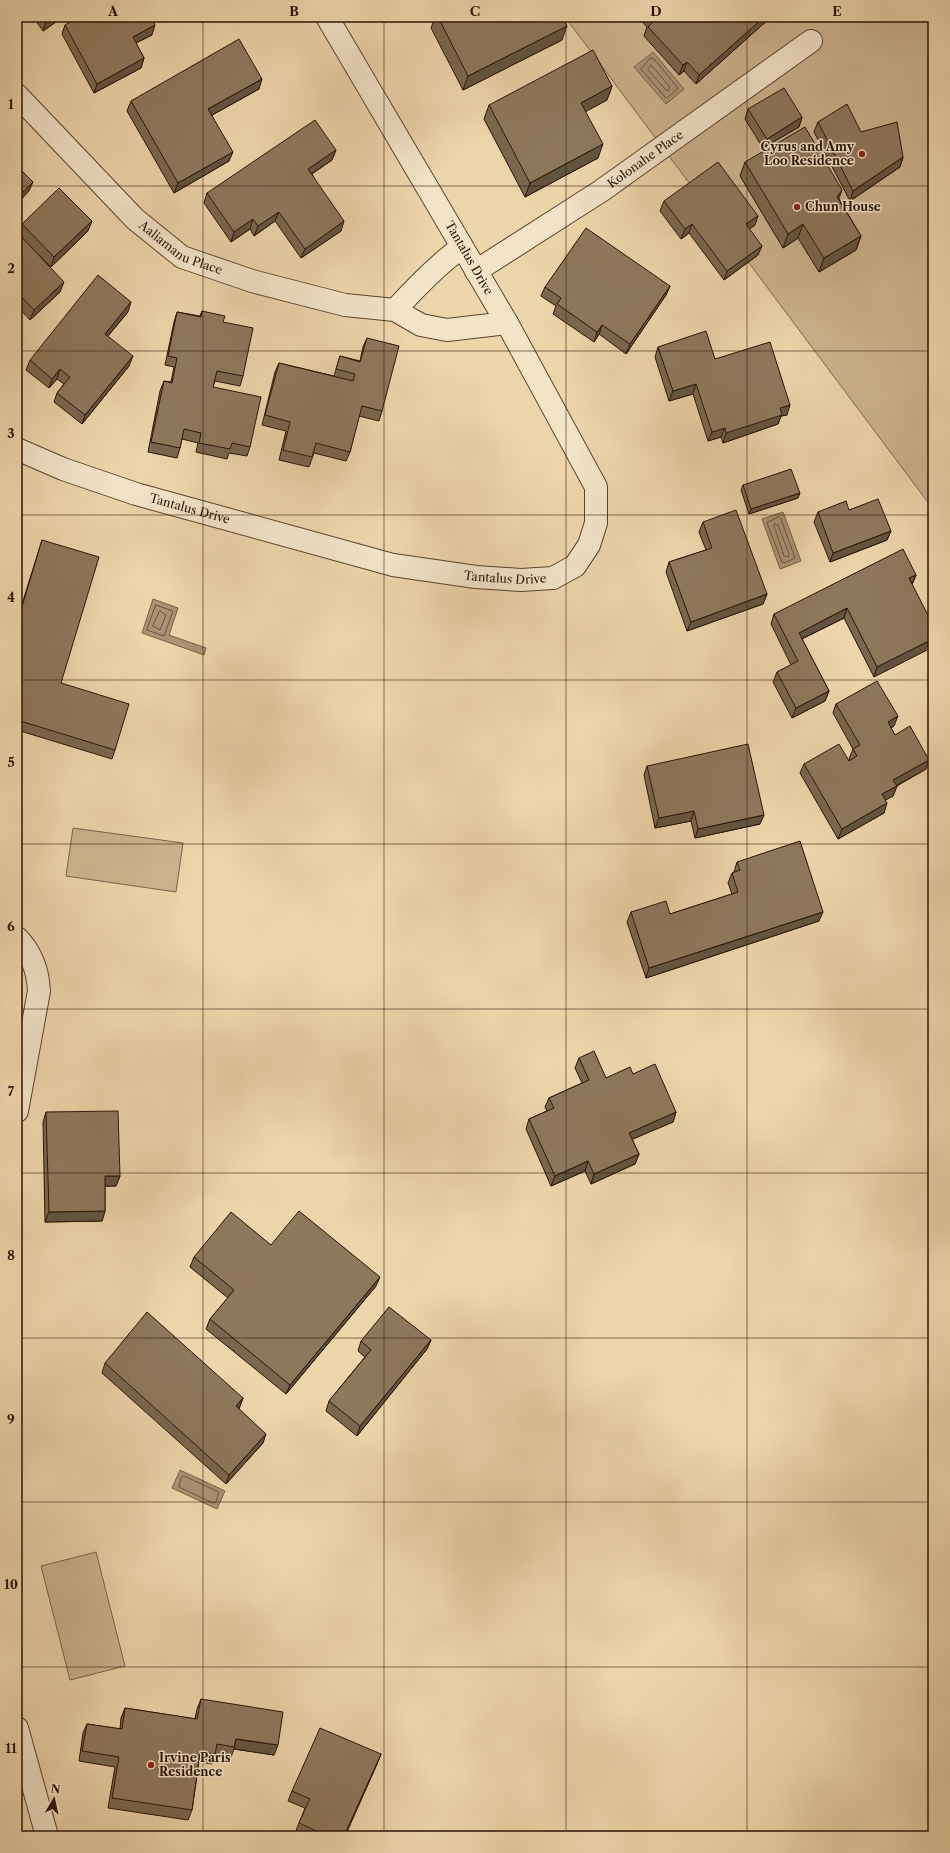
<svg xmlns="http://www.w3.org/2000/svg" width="950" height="1853" font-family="'Libre Caslon Text',serif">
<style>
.green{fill:#ccb48e;stroke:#7a644a}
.water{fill:#aa9373;stroke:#766048}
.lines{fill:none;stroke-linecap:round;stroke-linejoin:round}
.shore{stroke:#69533d;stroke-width:1}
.minor-casing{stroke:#594430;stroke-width:24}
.tertiary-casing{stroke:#594430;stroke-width:24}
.minor{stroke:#f3e4c8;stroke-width:22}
.tertiary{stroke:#f3e4c8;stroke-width:22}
.wall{fill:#7a674f;stroke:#281307}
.shaded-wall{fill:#635440;stroke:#281307}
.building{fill:#8e785c;stroke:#281307}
.grid{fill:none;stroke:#281307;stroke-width:1;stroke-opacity:0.55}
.poi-dot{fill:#8f2418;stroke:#f3e4c8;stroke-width:1.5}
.labels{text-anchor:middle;stroke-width:3;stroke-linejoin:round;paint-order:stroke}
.poi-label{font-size:12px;font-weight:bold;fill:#281307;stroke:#f3e4c8;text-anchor:start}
.street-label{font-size:12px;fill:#281307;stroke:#f3e4c8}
.neatline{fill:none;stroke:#281307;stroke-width:1.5}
.grid-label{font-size:13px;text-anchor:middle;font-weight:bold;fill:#281307}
</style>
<rect width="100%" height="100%" fill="#edd5aa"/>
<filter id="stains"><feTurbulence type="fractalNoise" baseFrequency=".005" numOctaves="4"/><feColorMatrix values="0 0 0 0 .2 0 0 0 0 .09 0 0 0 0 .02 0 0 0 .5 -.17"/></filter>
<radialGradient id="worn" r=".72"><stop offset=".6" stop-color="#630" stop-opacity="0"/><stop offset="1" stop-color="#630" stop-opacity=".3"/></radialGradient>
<path class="green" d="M565 17H933V509Z
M73 828 183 843 176 892 66 876Z
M96 1552 125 1666 70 1680 41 1566Z"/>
<path class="water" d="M653 52 684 89 666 104 634 67Z
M783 512 801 561 780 569 762 519Z
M153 599 178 608 169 635 206 648 204 655 142 633Z
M180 1470 225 1491 217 1509 172 1488Z"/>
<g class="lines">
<path class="shore" d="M651 58 654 59 678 88 667 98 665 97 641 69Z
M651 65 670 87 668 91 666 90 648 70Z
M779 517 781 519 795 558 784 563 782 562 767 523Z
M775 524 778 525 789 554 788 557 784 556 774 526Z
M156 605 173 611 164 636 147 630Z
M160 611 166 615 160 630 153 626Z
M184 1476 219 1492 216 1502 213 1503 179 1487 181 1478Z"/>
<g class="minor-casing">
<g id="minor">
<path id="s1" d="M17 95 135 219 182 257 252 281 345 305 395 310 421 325 447 330 507 323"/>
<path id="s2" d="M476 271 601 191 811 41"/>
<path d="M395 310C416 287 437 265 462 247"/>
</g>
</g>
<g class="tertiary-casing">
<g id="tertiary">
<path id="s3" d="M17 449 63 469 136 494 393 565 476 577 521 580 553 578 575 566 589 545 596 523V487L507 323 327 17"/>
<path d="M17 938C32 953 38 971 39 991L17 1111"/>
<path d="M17 1728 47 1836"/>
</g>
</g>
<use href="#minor" class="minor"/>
<use href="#tertiary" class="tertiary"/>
</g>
<path class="wall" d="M33 17H63L43 31Z
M435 17H562V40L463 90 431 28Z
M641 17H771L696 84 684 71 679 75 644 36 647 27 640 19Z
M65 25 152 35 136 43 144 58 141 68 94 93 62 34Z
M612 86 607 100 585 111 598 158 525 197 484 119 489 105Z
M259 89 212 115 229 161 174 193 127 111 131 101Z
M748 109 802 117 799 127 763 148 745 119Z
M818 122 861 132 903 157 900 167 850 201 814 132Z
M336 150 332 160 312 174 341 231 301 258 275 221 254 236 250 229 231 242 204 203 207 193Z
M745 162 839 199 861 236 856 250 819 272 798 238 783 248 740 176Z
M664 201 755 225 749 229 758 255 724 280 689 233 681 239 660 211Z
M22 224 88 231 51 267 33 249 60 292 30 320 17 306V232L18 233Z
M670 286 666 295 626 354 599 334 594 342 553 314 556 306 541 296 545 287Z
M202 311 223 322 243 376 240 386 215 381 213 387 250 447 247 456 229 453 227 459 196 452 198 443 182 439 180 448 177 458 148 452 160 391 164 381 171 382 174 367 165 365 174 322 177 312 200 316Z
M128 312 108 336 129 366 82 424 54 402 57 393 64 384 57 379 49 388 26 370 30 360Z
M367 338 382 411 379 421 359 416 350 452 346 461 314 453 309 467 279 460 286 431 262 425 275 372 279 363 334 376 340 356 360 361 363 347Z
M658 347 715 359 787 415 781 416 778 424 723 443 721 437 708 441 693 394 669 401 655 357Z
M743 485 798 498 749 514 741 490Z
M849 510 891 531 887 540 830 562 814 522 818 512Z
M703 522 767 594 763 604 687 631 666 572 669 562 706 550 699 532Z
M42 540 61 683 115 750 112 759 17 730V620Z
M916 575 874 677 844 618 802 639 829 691 825 701 792 718 773 682 777 672 791 665 771 624 774 614Z
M836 704 894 726 891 728 895 735 926 769 897 786 893 796 885 800 884 813 838 839 800 773 804 764 849 761 850 760 849 759 853 749 833 713Z
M647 766 760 824 695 838 691 821 655 828 644 775Z
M737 862 819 921 646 978 627 922 631 912 670 914 732 894 728 883 732 873 734 872Z
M579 1058 606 1078 633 1074 676 1112 673 1122 632 1139 639 1154 635 1164 591 1184 585 1171 551 1186 526 1129 529 1119 547 1111 545 1107 549 1098 582 1083 575 1068Z
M46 1112 120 1176 116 1186H105V1211L102 1221 45 1222 43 1122Z
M271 1245 376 1286 286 1394 206 1329 210 1319 228 1298 190 1267 194 1257Z
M431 1340 427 1349 357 1436 326 1411 329 1401 365 1357 358 1351 361 1341Z
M105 1363 243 1398 239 1409 263 1443 226 1484 102 1373Z
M201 1699 274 1755 234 1749 231 1757 215 1754 212 1764 199 1762 192 1810 188 1820 108 1808 115 1767 79 1761 83 1733 87 1724 120 1729 121 1718 125 1708 195 1719 197 1709Z
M381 1754 377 1764 345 1836H302L295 1833 305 1808 288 1801 292 1791Z"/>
<path class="shaded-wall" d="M52 17H63L43 31 46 21Z
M764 17H771L696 84 699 75Z
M155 25 152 35 129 46 133 37Z
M567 26 562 40 463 90 468 76Z
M144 58 141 68 94 93 97 84Z
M687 62 684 71 679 75 683 65Z
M262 79 259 89 205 119 208 109Z
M612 86 607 100 576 117 581 103Z
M802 117 799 127 763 148 767 139Z
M603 144 598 158 525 197 530 183Z
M336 150 332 160 305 178 308 169Z
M233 152 229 161 174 193 178 183Z
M903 157 900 167 850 201 853 191Z
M33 182 29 191 17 204V198Z
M842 190 837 204V197Z
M279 212 275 221 254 236 258 226Z
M758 216 755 225 742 234 746 224Z
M253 219 250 229 231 242 234 232Z
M92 221 88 231 51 267 54 257Z
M344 221 341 231 301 258 305 249Z
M692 224 689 233 681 239 685 229Z
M803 224 798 238 783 248 788 234Z
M861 236 856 250 819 272 824 258Z
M762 246 758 255 724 280 727 271Z
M64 282 60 292 30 320 34 310Z
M670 286 666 295 626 354 630 344Z
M131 302 128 312 102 343 105 334Z
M602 325 599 334 594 342 597 332Z
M133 356 129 366 82 424 85 415Z
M60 369 57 379 49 388 52 379Z
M696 384 693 394 669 401 673 391Z
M790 405 787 415 781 416 778 424 723 443 726 433 780 408Z
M725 428 721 437 708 441 712 432Z
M800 493 798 498 749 514 751 509Z
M891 531 887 540 830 562 833 553Z
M916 575 912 584 909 578Z
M767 594 763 604 687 631 691 622Z
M847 608 844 618 795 642 799 633Z
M933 639V647L874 677 877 667Z
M829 691 825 701 792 718 796 708Z
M898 716 894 726 884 732 888 722Z
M929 760 926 769 890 789 893 780Z
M897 786 893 796 878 804 882 794Z
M887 803 884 813 838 839 842 829Z
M694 811 691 821 655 828 659 818Z
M764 815 760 824 695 838 698 829Z
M823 912 819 921 646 978 649 968Z
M676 1112 673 1122 626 1142 629 1133Z
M639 1154 635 1164 591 1184 594 1174Z
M588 1161 585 1171 551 1186 555 1176Z
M105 1176H120L116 1186H101Z
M105 1211 102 1221 45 1222 49 1212Z
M380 1277 376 1286 286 1394 290 1385Z
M431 1340 427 1349 357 1436 360 1426Z
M243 1398 239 1408 233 1416 236 1406Z
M266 1434 263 1443 226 1484 229 1475Z
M236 1739 278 1745 274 1755 234 1749Z
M381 1754 377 1764 345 1836H344Z"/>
<path class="building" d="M43 17H52L46 21Z
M79 17H151L155 25 133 37 144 58 97 84 65 25Z
M438 17H562L567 26 468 76Z
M650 17H764L699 75 687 62 683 65 648 27 654 21Z
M239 39 262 79 208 109 233 152 178 183 131 101Z
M593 50 612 86 581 103 603 144 530 183 489 105Z
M784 88 802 117 767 139 748 109Z
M847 104 861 132 897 122 903 157 853 191 818 122Z
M315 120 336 150 308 169 344 221 305 249 279 212 258 226 253 219 234 232 207 193Z
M805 127 842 190 837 197 861 236 824 258 803 224 788 234 745 162Z
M718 162 758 216 746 224 762 246 727 271 692 224 685 229 664 201Z
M17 166 33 182 17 198Z
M59 188 92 221 54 257 22 224Z
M586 228 670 286 630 344 602 325 597 332 557 304 561 298 545 287Z
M17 232 64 282 34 310 17 292Z
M98 275 131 302 105 334 133 356 85 415 57 393 70 377 60 369 52 379 30 360Z
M202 311 225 316 223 322 253 328 243 376 217 371 213 387 261 397 250 447 232 443 230 449 199 443 201 433 184 429 180 448 151 442 164 381 172 383 177 358 168 356 177 312 201 317Z
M706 331 715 359 770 342 790 405 780 408 782 415 726 433 725 428 712 432 696 384 673 391 658 347Z
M367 338 399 346 382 411 362 406 350 452 316 443 312 457 283 450 290 422 265 415 279 363 353 381 355 374 336 369 340 356 360 362Z
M791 469 800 493 751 509 743 485Z
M878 499 891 531 833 553 818 512 846 501 849 510Z
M736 510 767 594 691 622 669 562 712 548 703 522Z
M42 540 99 557 61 683 129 704 115 750 17 720V620H18Z
M903 549 916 575 909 578 933 625V639L877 667 847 608 799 633 829 691 796 708 777 672 798 661 774 614Z
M877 681 898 716 888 722 895 735 910 726 929 760 893 780 897 786 882 794 887 803 842 829 804 764 839 744 849 761 857 756 853 749 860 745 836 704Z
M748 744 764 815 698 829 694 811 659 818 647 766Z
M800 841 823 912 649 968 631 912 666 901 670 914 738 892 732 873 740 870 737 862Z
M594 1051 606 1078 630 1067 633 1074 655 1064 676 1112 629 1133 639 1154 594 1174 588 1161 555 1176 529 1119 554 1108 549 1098 589 1080 579 1058Z
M118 1111 120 1176H105V1211L49 1212 46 1112Z
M299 1211 380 1277 290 1385 210 1319 234 1290 194 1257 231 1212 271 1245Z
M389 1307 431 1340 360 1426 329 1401 371 1350 361 1341Z
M147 1312 243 1398 236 1406 266 1434 229 1475 105 1363Z
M201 1699 283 1712 278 1745 236 1739 234 1747 217 1744 215 1754 200 1752 192 1810 112 1798 119 1757 82 1751 87 1724 122 1729 125 1708 197 1719Z
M320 1728 381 1754 344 1836H327L299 1823 310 1799 292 1791Z"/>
<path class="grid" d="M203 17V1836M384 17V1836M566 17V1836M747 17V1836M17 186H933M17 351H933M17 515H933M17 680H933M17 844H933M17 1009H933M17 1173H933M17 1338H933M17 1502H933M17 1667H933"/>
<g class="poi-dot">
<circle cx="862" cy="154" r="4"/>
<circle cx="797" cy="207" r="4"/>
<circle cx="151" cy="1765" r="4"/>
</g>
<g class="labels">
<g class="poi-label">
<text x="854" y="151" text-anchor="end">Cyrus and Amy<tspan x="854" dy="14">Loo Residence</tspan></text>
<text x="805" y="211">Chun House</text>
<text x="159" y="1762">Irvine Paris<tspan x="159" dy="14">Residence</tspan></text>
</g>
<g class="street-label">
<text dy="4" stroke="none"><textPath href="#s2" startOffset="203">Kolonahe Place</textPath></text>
<text dy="4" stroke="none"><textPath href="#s1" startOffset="226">Aaliamanu Place</textPath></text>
<text transform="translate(469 258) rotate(60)" y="4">Tantalus Drive</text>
<text dy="4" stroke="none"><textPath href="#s3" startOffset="183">Tantalus Drive</textPath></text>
<text dy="4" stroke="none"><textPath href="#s3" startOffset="507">Tantalus Drive</textPath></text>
</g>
</g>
<rect width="950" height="1853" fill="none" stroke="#edd5aa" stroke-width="44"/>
<g transform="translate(54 1799) rotate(9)" stroke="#f3e4c8" stroke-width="3" paint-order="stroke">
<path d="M0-3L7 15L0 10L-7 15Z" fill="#281307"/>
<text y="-6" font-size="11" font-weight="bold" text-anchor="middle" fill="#281307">N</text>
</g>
<rect x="22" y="22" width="906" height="1809" class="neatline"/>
<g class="grid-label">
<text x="113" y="16">A</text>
<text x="294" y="16">B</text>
<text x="475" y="16">C</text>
<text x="656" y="16">D</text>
<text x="837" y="16">E</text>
<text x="11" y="109">1</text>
<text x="11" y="273">2</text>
<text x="11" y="438">3</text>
<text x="11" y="602">4</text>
<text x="11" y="767">5</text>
<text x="11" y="931">6</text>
<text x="11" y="1096">7</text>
<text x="11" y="1260">8</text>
<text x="11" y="1424">9</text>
<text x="11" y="1589">10</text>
<text x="11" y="1753">11</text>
</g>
<rect width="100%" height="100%" filter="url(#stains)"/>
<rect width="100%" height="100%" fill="url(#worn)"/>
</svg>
